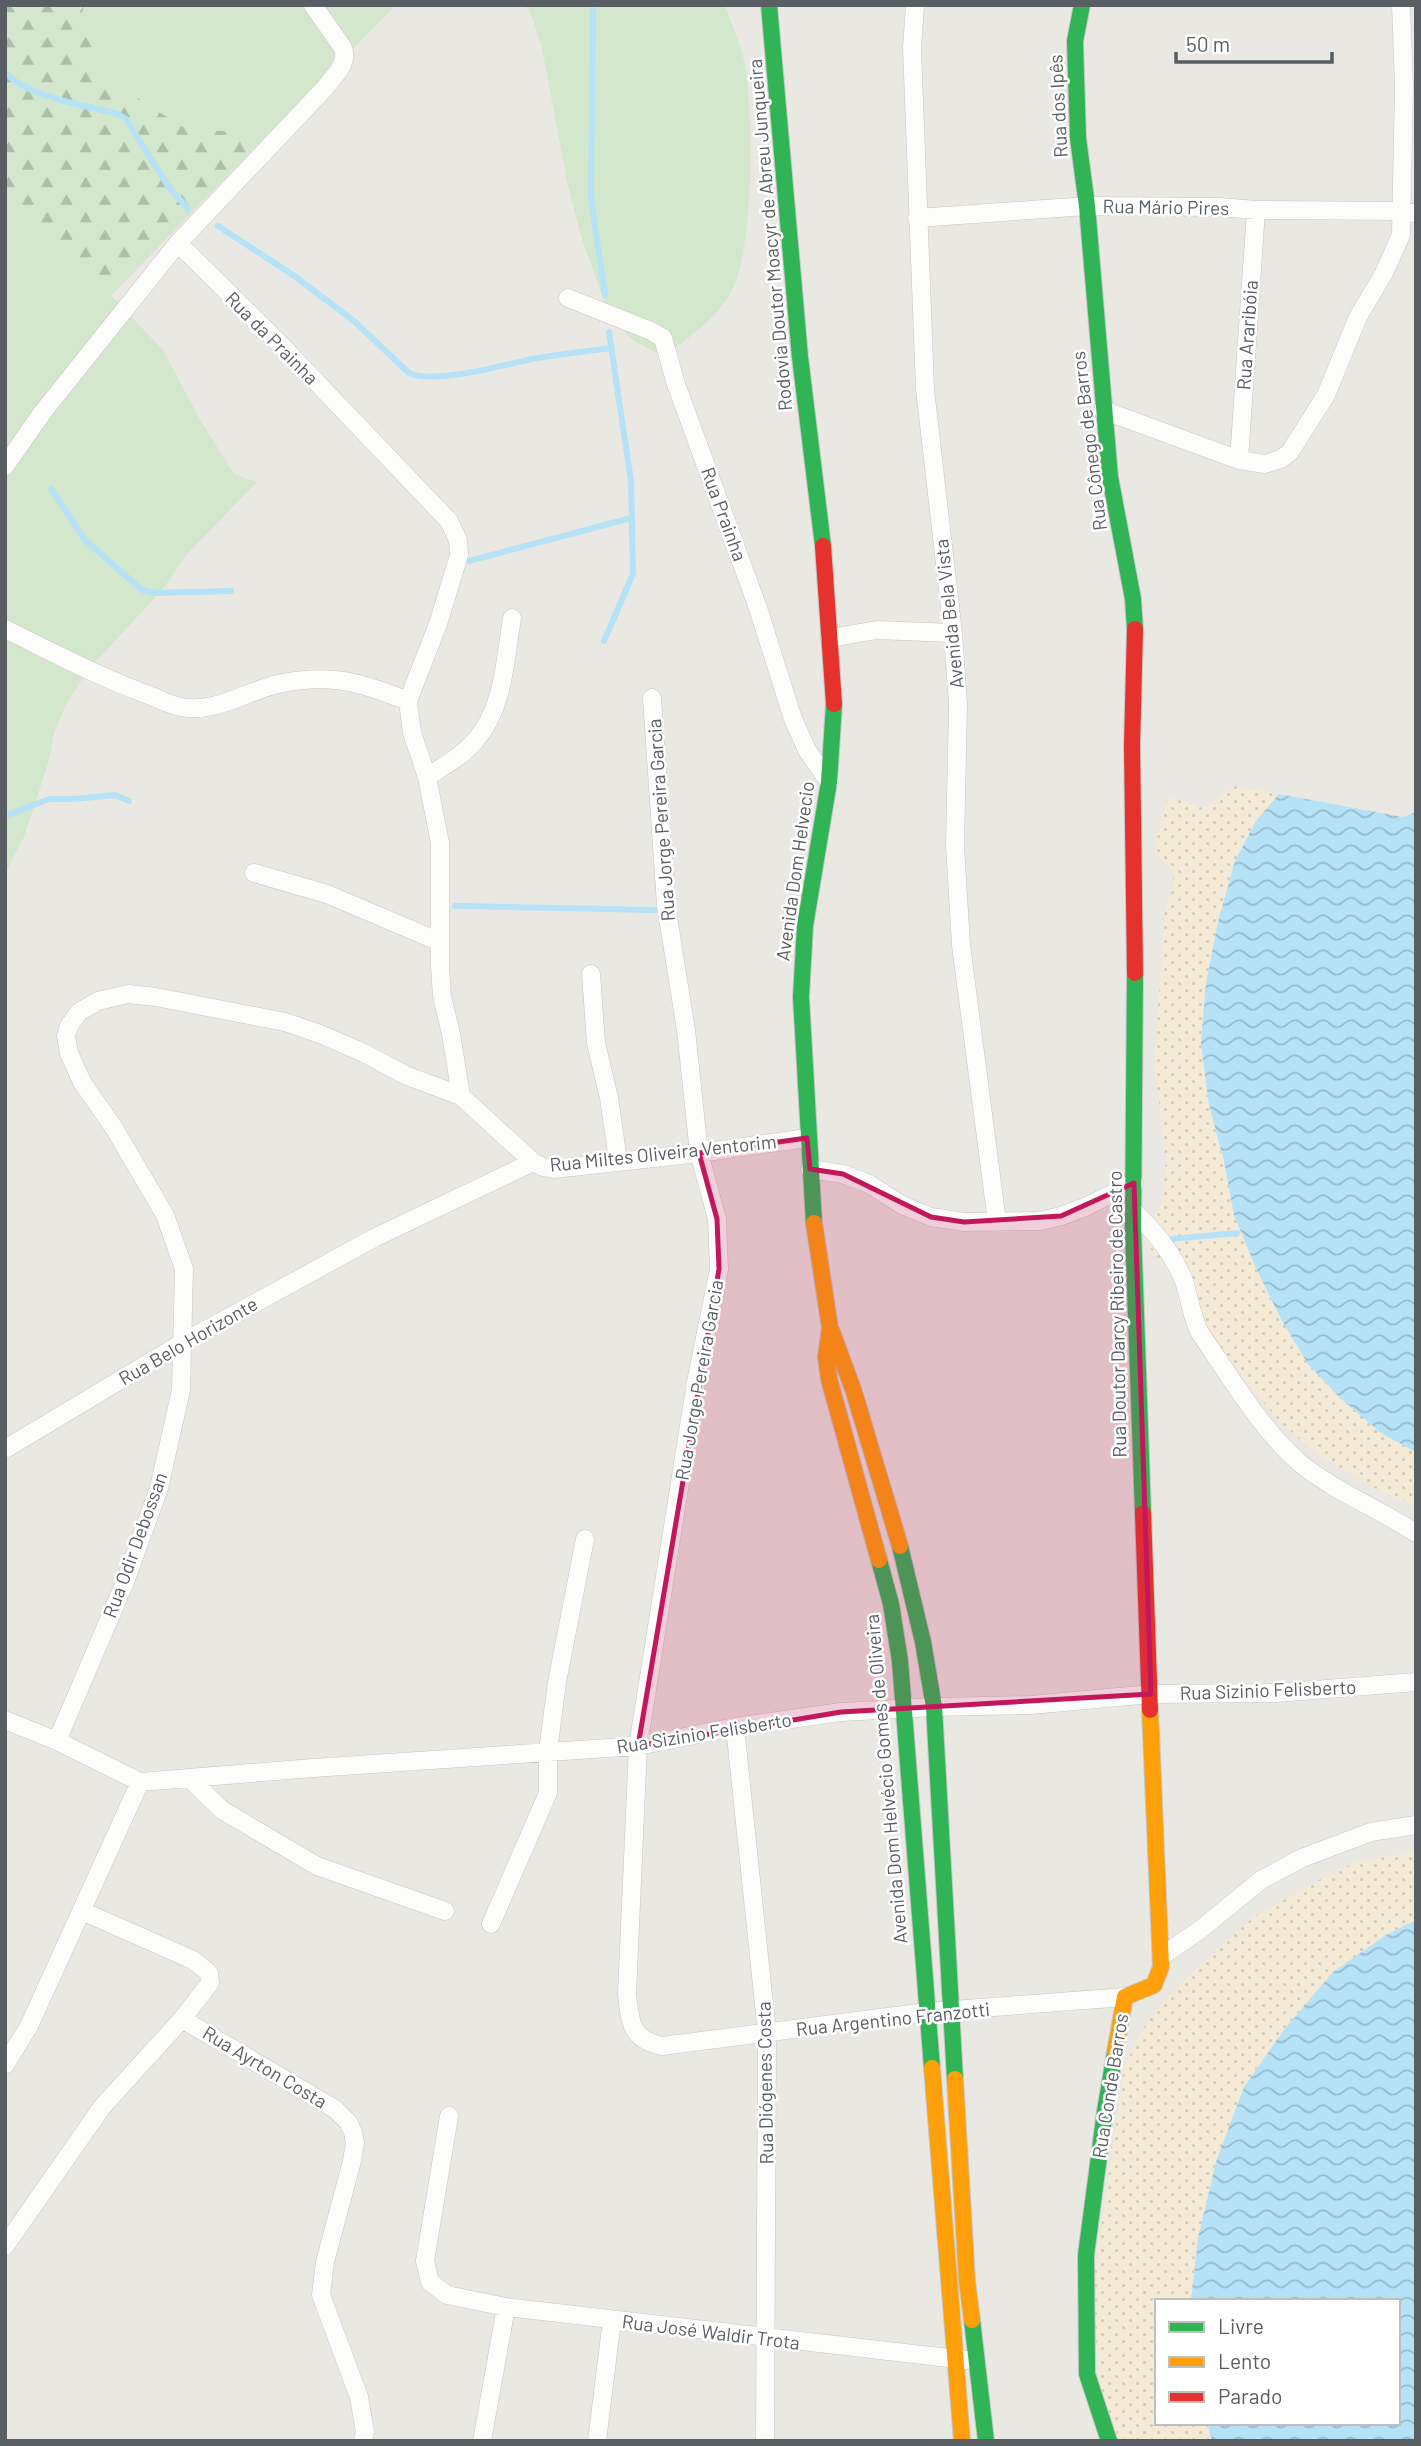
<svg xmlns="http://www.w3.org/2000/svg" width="1421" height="2446" font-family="Barlow,sans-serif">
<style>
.green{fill:#d2e7cc}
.forest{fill:url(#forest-firs)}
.sand{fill:url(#sand-dots)}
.water{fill:url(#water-waves)}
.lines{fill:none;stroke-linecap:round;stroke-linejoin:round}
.stream{stroke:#b5e2f7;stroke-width:6}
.street-casing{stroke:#c6c6c6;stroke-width:19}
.fast-casing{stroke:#c7c7c7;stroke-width:18}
.slow-casing{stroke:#c7c7c7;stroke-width:18}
.jam-casing{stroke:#c7c7c7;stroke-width:18}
.street{stroke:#fcfcfb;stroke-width:18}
.fast{stroke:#30b455;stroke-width:16}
.slow{stroke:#ff9f0a;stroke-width:16}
.jam{stroke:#e5322d;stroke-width:16}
.marked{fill:#c2185b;fill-opacity:0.2;stroke:#c2185b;stroke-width:5;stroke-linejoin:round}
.labels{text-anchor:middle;stroke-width:5;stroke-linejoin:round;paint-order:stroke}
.street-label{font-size:19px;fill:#595e62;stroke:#fff}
</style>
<defs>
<pattern id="forest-firs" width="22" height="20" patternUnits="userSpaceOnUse" patternTransform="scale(1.75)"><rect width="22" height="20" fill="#d2e7cc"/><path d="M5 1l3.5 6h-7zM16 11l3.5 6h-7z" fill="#adbea9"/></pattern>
<pattern id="sand-dots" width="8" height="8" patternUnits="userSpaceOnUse" patternTransform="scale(1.75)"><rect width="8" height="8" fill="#f4ead6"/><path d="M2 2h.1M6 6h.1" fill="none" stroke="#d3cbba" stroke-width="1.8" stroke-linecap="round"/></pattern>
<pattern id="water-waves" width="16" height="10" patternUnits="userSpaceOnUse" patternTransform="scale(1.75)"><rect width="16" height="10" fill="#b5e2f7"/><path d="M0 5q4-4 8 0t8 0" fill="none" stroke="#96bacb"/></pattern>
</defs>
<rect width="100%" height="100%" fill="#eae8e3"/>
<path class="green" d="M84 5H396L263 139 239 132 187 129 147 105 101 68 81 18Z
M523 5H725C731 24 740 42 744 61 754 109 754 248 732 290 717 319 688 338 663 357L631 339 607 310 581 236 567 181 542 48 530 11Z
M5 210 19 214 59 254 101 285 163 350 199 418 234 474 257 482 189 552 162 590 89 669 66 704 53 736 50 757 24 837 5 873Z"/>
<path class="forest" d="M5 5H84L81 18 101 68 147 105 187 129 239 132 263 139 111 296C96 279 77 269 60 254 41 239 29 218 5 210Z"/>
<path class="sand" d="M1235 786 1279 794 1256 821 1235 861 1218 922 1206 983 1201 1043 1209 1105 1224 1161 1234 1215 1256 1268 1281 1319 1381 1433 1416 1452V1506L1375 1488 1317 1454 1279 1421 1247 1383 1144 1239 1162 1202 1166 1161 1154 1061 1165 911 1173 885 1174 873 1153 852 1168 796 1204 808Z
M1416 1851V1920L1386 1935 1333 1972 1283 2031 1244 2087 1216 2162 1198 2238 1191 2301H1157V2423H1207L1212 2441H1119L1099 2381 1092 2290 1124 2069 1139 2035 1157 2008 1183 1981 1252 1918 1319 1880 1354 1863Z"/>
<path class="water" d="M1279 794 1403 817 1416 812V1452L1381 1433 1340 1398 1308 1364 1281 1319 1256 1268 1234 1215 1224 1161 1209 1105 1201 1043 1206 983 1218 922 1235 861 1256 821Z
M1416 1920V2441H1212L1207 2423H1398V2301H1191L1198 2238 1216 2162 1244 2087 1283 2031 1333 1972 1386 1935Z"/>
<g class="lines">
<path class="stream" d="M593 5 591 199 605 295
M5 72C25 96 87 106 118 114L126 119 168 186 188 209
M218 226 293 275 354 321 409 373C437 385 505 364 537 358 562 354 587 351 612 348
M51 489 85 540 142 590 153 593 231 591
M469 561 631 518
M604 641 633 574 631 481 609 332
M5 816 49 799H74L115 795 129 801
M455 906 655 910
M1171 1239 1237 1233"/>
<g class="street-casing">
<path id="street" d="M313 5 343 48C349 64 333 77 324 89L178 243 281 345 449 521 458 540 459 555 438 624 408 701
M915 5 912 48 925 389 953 633 958 704 955 845 961 945 997 1222
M917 218 1087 206 1219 207 1256 210 1401 211 1416 213
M568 298 651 331 663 338 676 384 758 608 793 719 807 750 829 782
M1103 410 1239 460 1265 464 1281 459 1290 452 1326 395 1358 317 1384 273 1401 235 1404 86 1401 5
M1239 460 1256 210
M5 466 42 413 178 243
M5 629C52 652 97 676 146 694 157 698 169 705 181 707 214 714 247 691 278 684 331 673 360 682 408 701L412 733 427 777 440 843V967L442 996 451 1034 461 1096
M830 638 877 630 953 633
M652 698 666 905 686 1030 699 1153 717 1219 719 1269 696 1382 638 1746 627 1994C630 2023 631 2039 662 2046L927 2012 1125 1997
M427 777C444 766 462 756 475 741 504 708 505 660 512 618
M254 873 327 894 440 942
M591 974 596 1043 609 1098 618 1160
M810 1169 843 1174 869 1184 902 1205 931 1217 964 1222 1040 1221 1061 1216 1085 1207 1134 1183
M1133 1211C1154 1230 1173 1254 1184 1281 1190 1299 1191 1316 1200 1333 1229 1375 1262 1431 1301 1464 1336 1492 1379 1509 1416 1533
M5 1449 182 1343 374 1238 533 1162
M5 1720 57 1741 140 1782 313 1768 638 1746 735 1727 841 1712 934 1707 1031 1705 1151 1694 1276 1693 1416 1682
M735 1727 767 2033 765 2441
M57 1741 125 1582 159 1488 181 1390 184 1269 165 1215 114 1128 82 1082 69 1053 66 1036 69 1026 79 1012 98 1001 128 994 156 997 285 1022 320 1034 364 1053 405 1075 461 1096 533 1162 543 1167 554 1169 699 1153 807 1138
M189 1778 222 1810 317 1866 445 1911
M491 1924 548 1793V1751L557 1682 585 1539
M1162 1956 1201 1929 1261 1880 1302 1858 1371 1832 1416 1825
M182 2019 335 2109 348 2122 353 2132 355 2143 352 2161 325 2262 321 2295 359 2397 365 2432 363 2441
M5 2065 29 2026 140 1782
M449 2116 425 2261 430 2282 447 2295 506 2307 966 2360
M5 2246 102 2107 182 2019 210 1983 209 1973 193 1960 82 1911
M482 2441 506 2307
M597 2441 612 2320"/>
</g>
<g class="fast-casing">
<path id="fast" d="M769 5 800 357 823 546
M1082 5 1075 41 1078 138 1087 206 1110 477 1133 599 1135 629
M1135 973 1133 1228 1143 1513
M814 1223 801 997 805 926 829 782 834 704
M900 1546 923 1642 934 1707 955 2079
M879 1560 891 1604 900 1661 932 2068
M972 2320 986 2441
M1109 2441 1087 2374 1086 2255 1105 2111 1115 2052"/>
</g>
<g class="slow-casing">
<path id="slow" d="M814 1223 830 1328 826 1357 829 1379 879 1560
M832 1332 854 1392 900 1546
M1115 2052 1125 1997 1154 1985 1161 1967 1150 1710
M932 2068 962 2441
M955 2079 967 2281 972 2320"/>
</g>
<g class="jam-casing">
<path id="jam" d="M823 546 834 704
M1135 629 1132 745 1135 973
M1143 1513 1150 1710"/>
</g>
<use href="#street" class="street"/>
<use href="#fast" class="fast"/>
<use href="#slow" class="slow"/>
<use href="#jam" class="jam"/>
</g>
<path class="marked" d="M807 1138 810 1169 843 1174 931 1217 964 1222 1061 1216 1134 1183 1151 1694 841 1712 638 1746 719 1269 717 1219 699 1153Z"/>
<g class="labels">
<g class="street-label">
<text transform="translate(1058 106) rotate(-93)" y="7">Rua dos Ipês</text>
<text transform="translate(1166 207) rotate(1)" y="7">Rua Mário Pires</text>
<text transform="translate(770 235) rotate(-95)" y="7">Rodovia Doutor Moacyr de Abreu Junqueira</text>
<text transform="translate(1247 335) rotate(-86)" y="7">Rua Araribóia</text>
<text transform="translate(272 338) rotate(45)" y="7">Rua da Prainha</text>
<text transform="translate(1089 441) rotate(-97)" y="7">Rua Cônego de Barros</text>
<text transform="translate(724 514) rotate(70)" y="7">Rua Prainha</text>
<text transform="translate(949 614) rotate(-96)" y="7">Avenida Bela Vista</text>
<text transform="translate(661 820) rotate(-94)" y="7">Rua Jorge Pereira Garcia</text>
<text transform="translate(795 871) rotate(-82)" y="7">Avenida Dom Helvecio</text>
<text transform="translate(663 1153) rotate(-6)" y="7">Rua Miltes Oliveira Ventorim</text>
<text transform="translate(1117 1314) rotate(-91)" y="7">Rua Doutor Darcy Ribeiro de Castro</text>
<text transform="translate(188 1341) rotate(-30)" y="7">Rua Belo Horizonte</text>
<text transform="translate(699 1380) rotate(-80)" y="7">Rua Jorge Pereira Garcia</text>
<text transform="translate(135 1545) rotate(-70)" y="7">Rua Odir Debossan</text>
<text transform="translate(1268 1690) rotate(-2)" y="7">Rua Sizinio Felisberto</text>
<text transform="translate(704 1733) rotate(-9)" y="7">Rua Sizinio Felisberto</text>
<text transform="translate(886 1779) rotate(-95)" y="7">Avenida Dom Helvécio Gomes de Oliveira</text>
<text transform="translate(893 2019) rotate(-6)" y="7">Rua Argentino Franzotti</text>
<text transform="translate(265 2067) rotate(31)" y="7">Rua Ayrton Costa</text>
<text transform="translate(765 2083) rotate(-91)" y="7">Rua Diógenes Costa</text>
<text transform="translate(1110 2086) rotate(-81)" y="7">Rua Conde Barros</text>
<text transform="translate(711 2332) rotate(7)" y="7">Rua José Waldir Trota</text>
</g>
</g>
<rect width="1421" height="2446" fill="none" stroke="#595e62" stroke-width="14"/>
<rect x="1155" y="2299" width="245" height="126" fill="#ffffff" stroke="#bdbfc0" stroke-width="2"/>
<rect x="1169" y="2322" width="35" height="10" fill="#30b455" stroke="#bdbfc0" stroke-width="2"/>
<text x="1218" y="2334" font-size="21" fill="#595e62">Livre</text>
<rect x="1169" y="2357" width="35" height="10" fill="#ff9f0a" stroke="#bdbfc0" stroke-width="2"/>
<text x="1218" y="2369" font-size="21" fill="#595e62">Lento</text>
<rect x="1169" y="2392" width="35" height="10" fill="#e5322d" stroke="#bdbfc0" stroke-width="2"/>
<text x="1218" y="2404" font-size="21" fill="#595e62">Parado</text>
<path d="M1176 52v10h156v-10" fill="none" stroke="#595e62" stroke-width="3.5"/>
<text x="1186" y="52" font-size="21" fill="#595e62" stroke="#ffffff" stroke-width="5" paint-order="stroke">50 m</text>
</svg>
